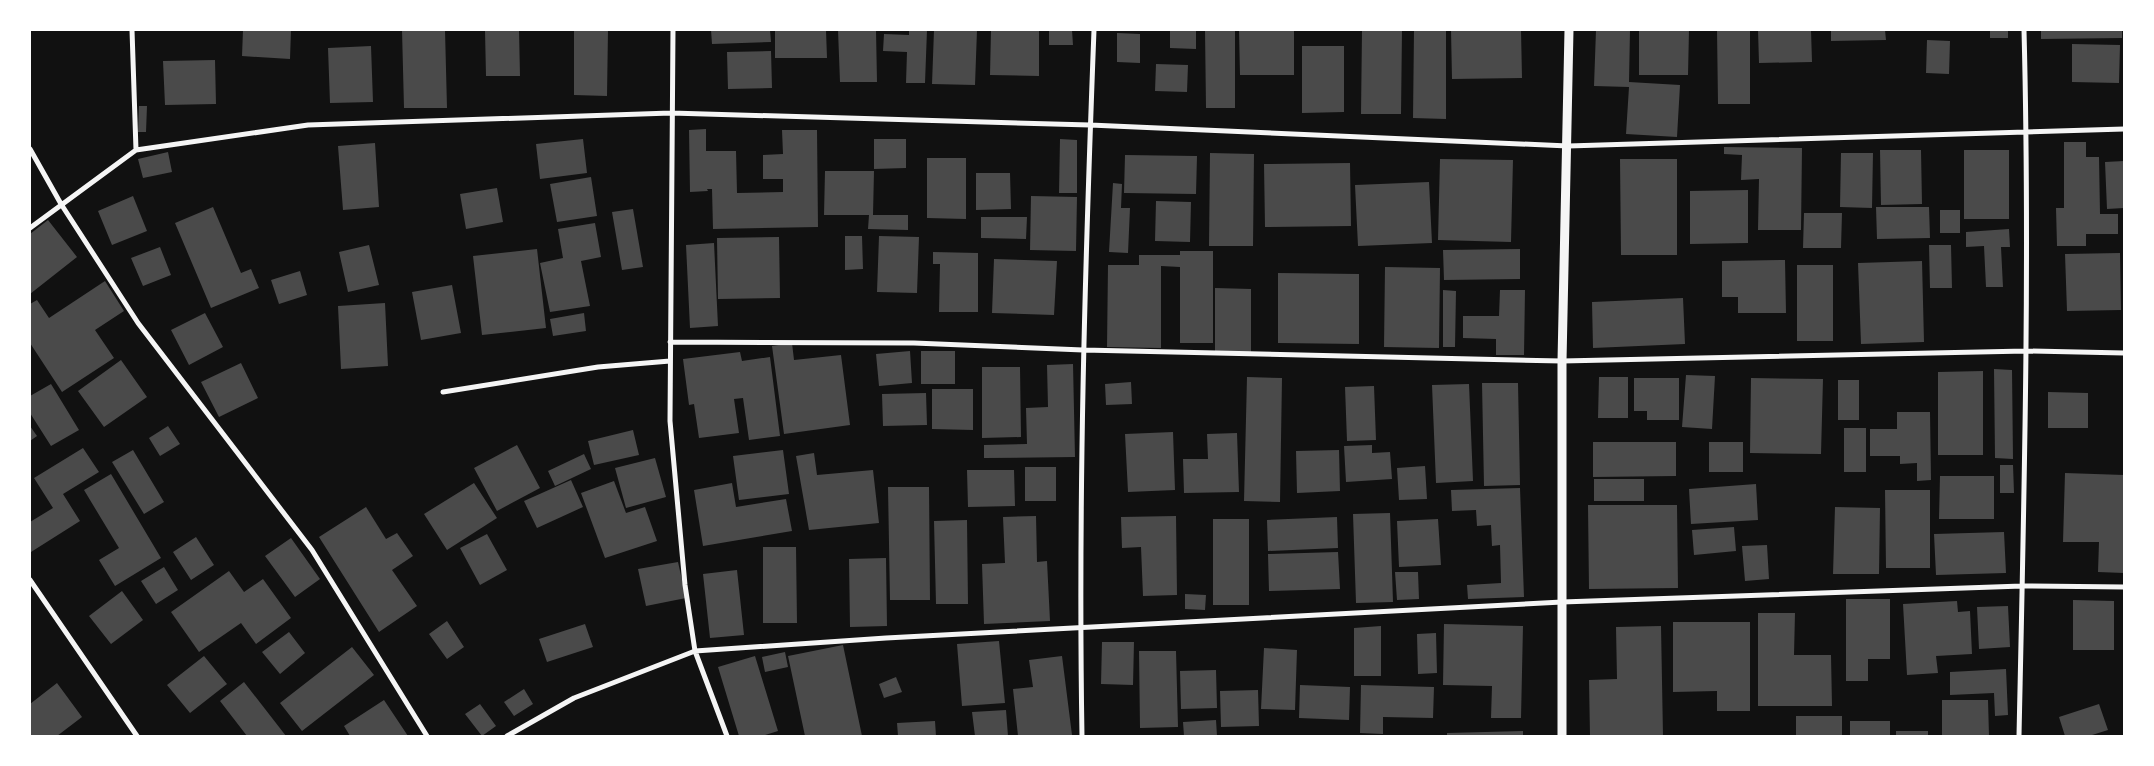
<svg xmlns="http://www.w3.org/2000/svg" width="2154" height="766" font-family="'PT Sans Narrow',sans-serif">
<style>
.building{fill:#4a4a4a}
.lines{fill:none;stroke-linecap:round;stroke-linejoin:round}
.minor{stroke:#f5f5f5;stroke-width:5}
.tertiary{stroke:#f5f5f5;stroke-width:9}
</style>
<rect width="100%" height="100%" fill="#111"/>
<path class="building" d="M243 30H291L290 59 242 56Z
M402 30H445L447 108H404Z
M519 30 520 76H486L485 31Z
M574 30H608L607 96 574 95Z
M711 30H770L771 42 712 44Z
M775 30H826L827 58H775Z
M838 30H876L877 82H840Z
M909 30H927L925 83H906L907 52 883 51 884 34 909 35Z
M934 30H977L975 85 932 84Z
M991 30H1039V76L990 75Z
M1049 30H1072L1073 45H1049Z
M1170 30H1196V49L1170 48Z
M1205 30H1235V108H1206Z
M1239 30H1294V75H1240Z
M1362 30H1402L1401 114H1361Z
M1414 30H1446V119L1413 118Z
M1451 30H1521L1522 78 1452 79Z
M1596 30H1630L1629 82 1680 85 1677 137 1626 134 1629 87 1594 86Z
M1639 30H1689L1688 75H1639Z
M1717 30H1750V104H1718Z
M1758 30H1811L1812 62 1759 63Z
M1831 30H1885L1886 40 1831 41Z
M1990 30H2008V38H1990Z
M2041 30H2122V38L2041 39Z
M1117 33 1140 34V63L1117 62Z
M1927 40 1950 41 1949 74 1926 73Z
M2072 44 2120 45 2119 83 2072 82Z
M371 46 373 102 330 103 328 48Z
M1302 46H1344V112L1302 113Z
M771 51 772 88 728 89 727 52Z
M215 60 216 104 165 105 163 61Z
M1156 64 1188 65 1187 92 1155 91Z
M139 106H147L146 132H138Z
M706 129V151H736L737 193 783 192V179H763V155L783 154 782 130H817L818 227 713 229 712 189H707L708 191 690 192 689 130Z
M583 139 587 173 540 179 536 144Z
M874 139H906V168L874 169Z
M1060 139 1077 140V193H1059Z
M2064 142H2086V157H2099L2100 214H2118V234H2086V246H2057L2056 208H2064Z
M375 143 379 207 343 210 338 146Z
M1724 147 1802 148 1801 230H1758L1759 179 1741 180 1742 155 1724 154Z
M1880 150H1921L1922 204 1881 205Z
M1964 150H2009V219H1964Z
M168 152 172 172 143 178 138 159Z
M1210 153 1254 154 1253 246H1209Z
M1841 153H1873L1872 208 1840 207Z
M1125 155 1197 156 1196 194 1124 193Z
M927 158H966V219L927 218Z
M1440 159 1513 160 1511 242 1438 240Z
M1620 159H1677V255H1621Z
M2124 161V208L2107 209 2105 162Z
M1350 163 1351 226 1265 227 1264 164Z
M825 171H874L873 215H908V230L868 229 869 215H824Z
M976 173H1010L1011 209 976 210Z
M591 177 597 216 557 222 550 184Z
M1429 182 1432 243 1358 246 1355 185Z
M1113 183 1122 184 1121 208H1130L1128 253 1109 252Z
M497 188 503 222 466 229 460 194Z
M1748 190V243L1690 244V191Z
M133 196 147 231 112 245 98 211Z
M1031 196 1077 197 1076 251 1030 250Z
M1156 201 1191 202 1190 242 1155 241Z
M213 207 241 273 251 269 259 288 211 308 175 223Z
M1876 207H1929L1930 238 1877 239Z
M633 209 643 267 622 270 612 212Z
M1940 210H1960V233H1940Z
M1804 213H1842L1841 248H1803Z
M981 217H1027L1026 239 981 238Z
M48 220 77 257 30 294V234Z
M595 223 601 257 581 261 590 306 550 312 540 263 563 258 558 229Z
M2009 229 2010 247H2001L2003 287H1986L1984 246 1966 247V232Z
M845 236H862L863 269 845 270Z
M879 236 919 237 917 293 877 292Z
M779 237 780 298 718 299 717 238Z
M714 243 718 326 690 328 686 245Z
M369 245 379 285 348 292 339 252Z
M1929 245H1951L1952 288H1930Z
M160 247 171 275 143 286 131 258Z
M537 249 546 328 482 335 473 256Z
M1520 249V279L1444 280 1443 250Z
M1180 251H1213V343H1180V267L1161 266V348L1107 347 1108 265H1139V255H1180Z
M933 252 978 253V312H939L940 264H933Z
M2120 253 2121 310 2067 311 2065 254Z
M994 259 1057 261 1054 315 992 313Z
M1785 260 1786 313H1738V297H1722V261Z
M1922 261 1924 342 1861 344 1858 263Z
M1797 265H1833V341H1797Z
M1385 267 1440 268 1439 348 1384 347Z
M300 271 307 295 279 304 271 280Z
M1278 273 1359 274V344L1278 343Z
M105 281 124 311 95 330 114 358 62 392 30 343V304L37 300 49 318Z
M452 285 461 333 421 340 412 292Z
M1215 288 1251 289V352H1215Z
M1443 290 1456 291 1455 347H1443Z
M1500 290H1525L1524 355H1496V339L1463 338V316H1499Z
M1683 298 1685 344 1593 348 1592 302Z
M385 303 388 366 341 369 338 306Z
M205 313 223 347 189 365 171 330Z
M584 313 586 331 553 336 550 319Z
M792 343 794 360 841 355 850 425 784 434 772 346Z
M910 351 912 383 879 386 876 354Z
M921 351H955V384H921Z
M740 352 742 361 770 357 780 436 749 440 743 398 734 399 739 433 699 438 694 404 689 405 683 359Z
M121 360 147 397 104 427 78 391Z
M241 363 258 398 219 417 201 382Z
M1073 364 1075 457 984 458V445L1027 444 1026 408 1048 407 1047 365Z
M982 367H1020L1021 437 982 438Z
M1994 369 2012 370 2013 459 1995 458Z
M1983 371V455H1938V372Z
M1686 375 1715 376 1712 429 1682 427Z
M1247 377 1282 378 1280 502 1244 501Z
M1599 377H1628V418H1598Z
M1634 378H1679V420H1647V411H1634Z
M1751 378 1823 379 1821 454 1750 453Z
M1838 380H1859V420H1838Z
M1131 382 1132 404 1106 405 1105 384Z
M1482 383H1518L1520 485 1484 486Z
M51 384 79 430 51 446 30 413V396Z
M1469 384 1473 481 1436 483 1432 385Z
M1374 386 1376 440 1347 441 1345 387Z
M932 389H973V430L932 429Z
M2048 392 2088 393V428H2048Z
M926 393 927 425 883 426 882 394Z
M1897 412H1930L1931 480 1917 481V463L1900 464V456H1870V429H1897Z
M30 426 37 436 30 441Z
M168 426 180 444 160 456 149 438Z
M1844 428H1866V472H1844Z
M633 430 639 455 594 465 588 441Z
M1173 432 1175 490 1128 492 1125 434Z
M1237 433 1239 492 1184 493 1183 459H1208L1207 434Z
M1593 442H1676V476L1593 477Z
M1709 442H1743V472H1709Z
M517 445 540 488 497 511 474 468Z
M1372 445V453L1390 452 1392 479 1346 482 1344 446Z
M83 448 99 472 63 494 80 521 31 552 30 522 53 508 34 478Z
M133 450 164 502 144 514 112 462Z
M783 450 789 494 739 500 733 456Z
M1339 450 1340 491 1297 493 1296 451Z
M814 453 817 475 873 470 879 523 809 530 796 456Z
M584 454 591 469 555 486 548 471Z
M655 458 666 497 626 508 615 468Z
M2000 465H2013L2014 493H2000Z
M1425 466 1427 499 1399 500 1397 468Z
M1025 467H1056V501H1025Z
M967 470H1014L1015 506 968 507Z
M2065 473 2124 475V573L2098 572 2099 542H2063Z
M111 474 161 558 115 586 99 560 119 548 84 490Z
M1940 476H1994V519H1939Z
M1594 479H1644V501H1594Z
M571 480 583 507 537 528 524 501Z
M614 481 626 513 645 507 657 541 605 558 581 493Z
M474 483 497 518 447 550 424 514Z
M732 483 736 507 786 499 792 531 703 546 694 490Z
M1756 484 1758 520 1691 524 1689 489Z
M888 487H929L930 600H890Z
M1520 488 1524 597 1468 599 1467 585 1501 583 1500 545 1492 546 1491 525 1477 526 1476 510 1452 511 1451 490Z
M1885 490H1930V568H1886Z
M1588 505H1677L1678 588 1589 589Z
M366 507 386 539 397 533 413 556 392 570 417 606 379 632 319 537Z
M1835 507 1880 508 1879 574H1833Z
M1390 513 1393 602 1356 603 1353 514Z
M1036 516 1037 562 1047 561 1050 621 984 624 982 564 1005 563 1003 517Z
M1176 516 1177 595 1143 596 1141 547 1122 548 1121 517Z
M1337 517 1338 548 1268 551 1267 520Z
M1213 519H1249V605H1213Z
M1438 519 1441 565 1399 567 1397 521Z
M967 520 968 604H936L934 521Z
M1734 527 1736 551 1694 555 1692 530Z
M2004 532 2006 573 1936 575 1934 534Z
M487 534 507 570 480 585 460 548Z
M196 537 214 565 191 580 173 552Z
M291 538 320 579 295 597 265 556Z
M1767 545 1769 579 1745 581 1742 546Z
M763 547H796L797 623H763Z
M1338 552 1340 589 1269 591 1268 554Z
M886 558 887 626 850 627 849 559Z
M678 562 686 598 646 606 638 569Z
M164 567 178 590 156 604 141 581Z
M737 570 744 635 710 638 703 574Z
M229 571 244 592 263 579 291 618 256 644 241 623 199 652 171 612Z
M1395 572H1418L1419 599 1397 600Z
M122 591 143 620 111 644 89 616Z
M1185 594 1206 595 1205 610 1185 609Z
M1846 599H1890V659H1868V681H1846Z
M2073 600 2114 601V650H2073Z
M1957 601 1958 612 1970 611 1972 654 1936 656 1938 673 1907 675 1903 604Z
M2008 606 2010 647 1979 649 1977 607Z
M1758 613H1795L1794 655H1831L1832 706H1758Z
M447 621 464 647 447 659 429 634Z
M1673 622H1750V711H1717V691L1673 692Z
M585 624 593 647 547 662 539 639Z
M1444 624 1523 626 1521 718H1491L1492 686 1443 685Z
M1381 626V676H1354V628Z
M1661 626 1663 736H1590L1589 680 1617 679 1616 627Z
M289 632 305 653 280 674 262 652Z
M1436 633 1437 673 1418 674 1417 634Z
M999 641 1005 703 962 706 957 644Z
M1102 642H1134L1133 685 1101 684Z
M843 645 862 736H805L788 656Z
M352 647 374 675 302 731 280 703Z
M1264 648 1297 650 1295 710 1261 709Z
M1139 651H1176L1178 727 1140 728Z
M785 652 788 667 765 672 762 657Z
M204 656 227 684 190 713 167 685Z
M755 656 778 731 762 736H739L718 667Z
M1062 656 1072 735 1018 736 1013 689 1033 687 1029 660Z
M2006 669 2008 715 1995 716 1994 693 1950 695V672Z
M1216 670 1217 708 1181 709 1180 671Z
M896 677 902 692 884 698 879 684Z
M244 682 286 736H247L220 701Z
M57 683 82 717 57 736H30V704Z
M1300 685 1350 687 1349 720 1299 718Z
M1361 685 1434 687 1433 718 1383 717V734L1360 733Z
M524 689 533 704 514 716 504 702Z
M1258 690 1259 726 1221 727 1220 691Z
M384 700 408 736H350L344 726Z
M1942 700H1988L1989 736H1942Z
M480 704 496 726 482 736 465 714Z
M2099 704 2108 730 2089 736H2065L2059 717Z
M1006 710 1008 736H975L972 712Z
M1796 716H1842V736H1796Z
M1216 720 1217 736H1184L1183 722Z
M935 721 936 736H898L897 723Z
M1850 721H1890V736H1850Z
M1523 731V736H1447V733Z
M1896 731H1928V736H1896Z"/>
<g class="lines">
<path class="minor" d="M132 30 136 150
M673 30 670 421 685 585 695 651 727 736
M30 149 61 204 138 323 312 550 427 736
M30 228 136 150 308 125 671 113 1090 125 1568 146 2124 129
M670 342 914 343 1083 350 1562 361 2026 351 2124 353
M443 392 598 367 670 361
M30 580 137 736
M507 736 574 698 695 651 886 638 1562 602 2022 586 2124 587
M1082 736C1078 501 1085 265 1094 30
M2019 736C2024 501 2030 265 2024 30"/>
<path class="tertiary" d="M1562 736V361L1569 30"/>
</g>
<rect width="2154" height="766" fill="none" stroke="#ffffff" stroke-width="62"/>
</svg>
